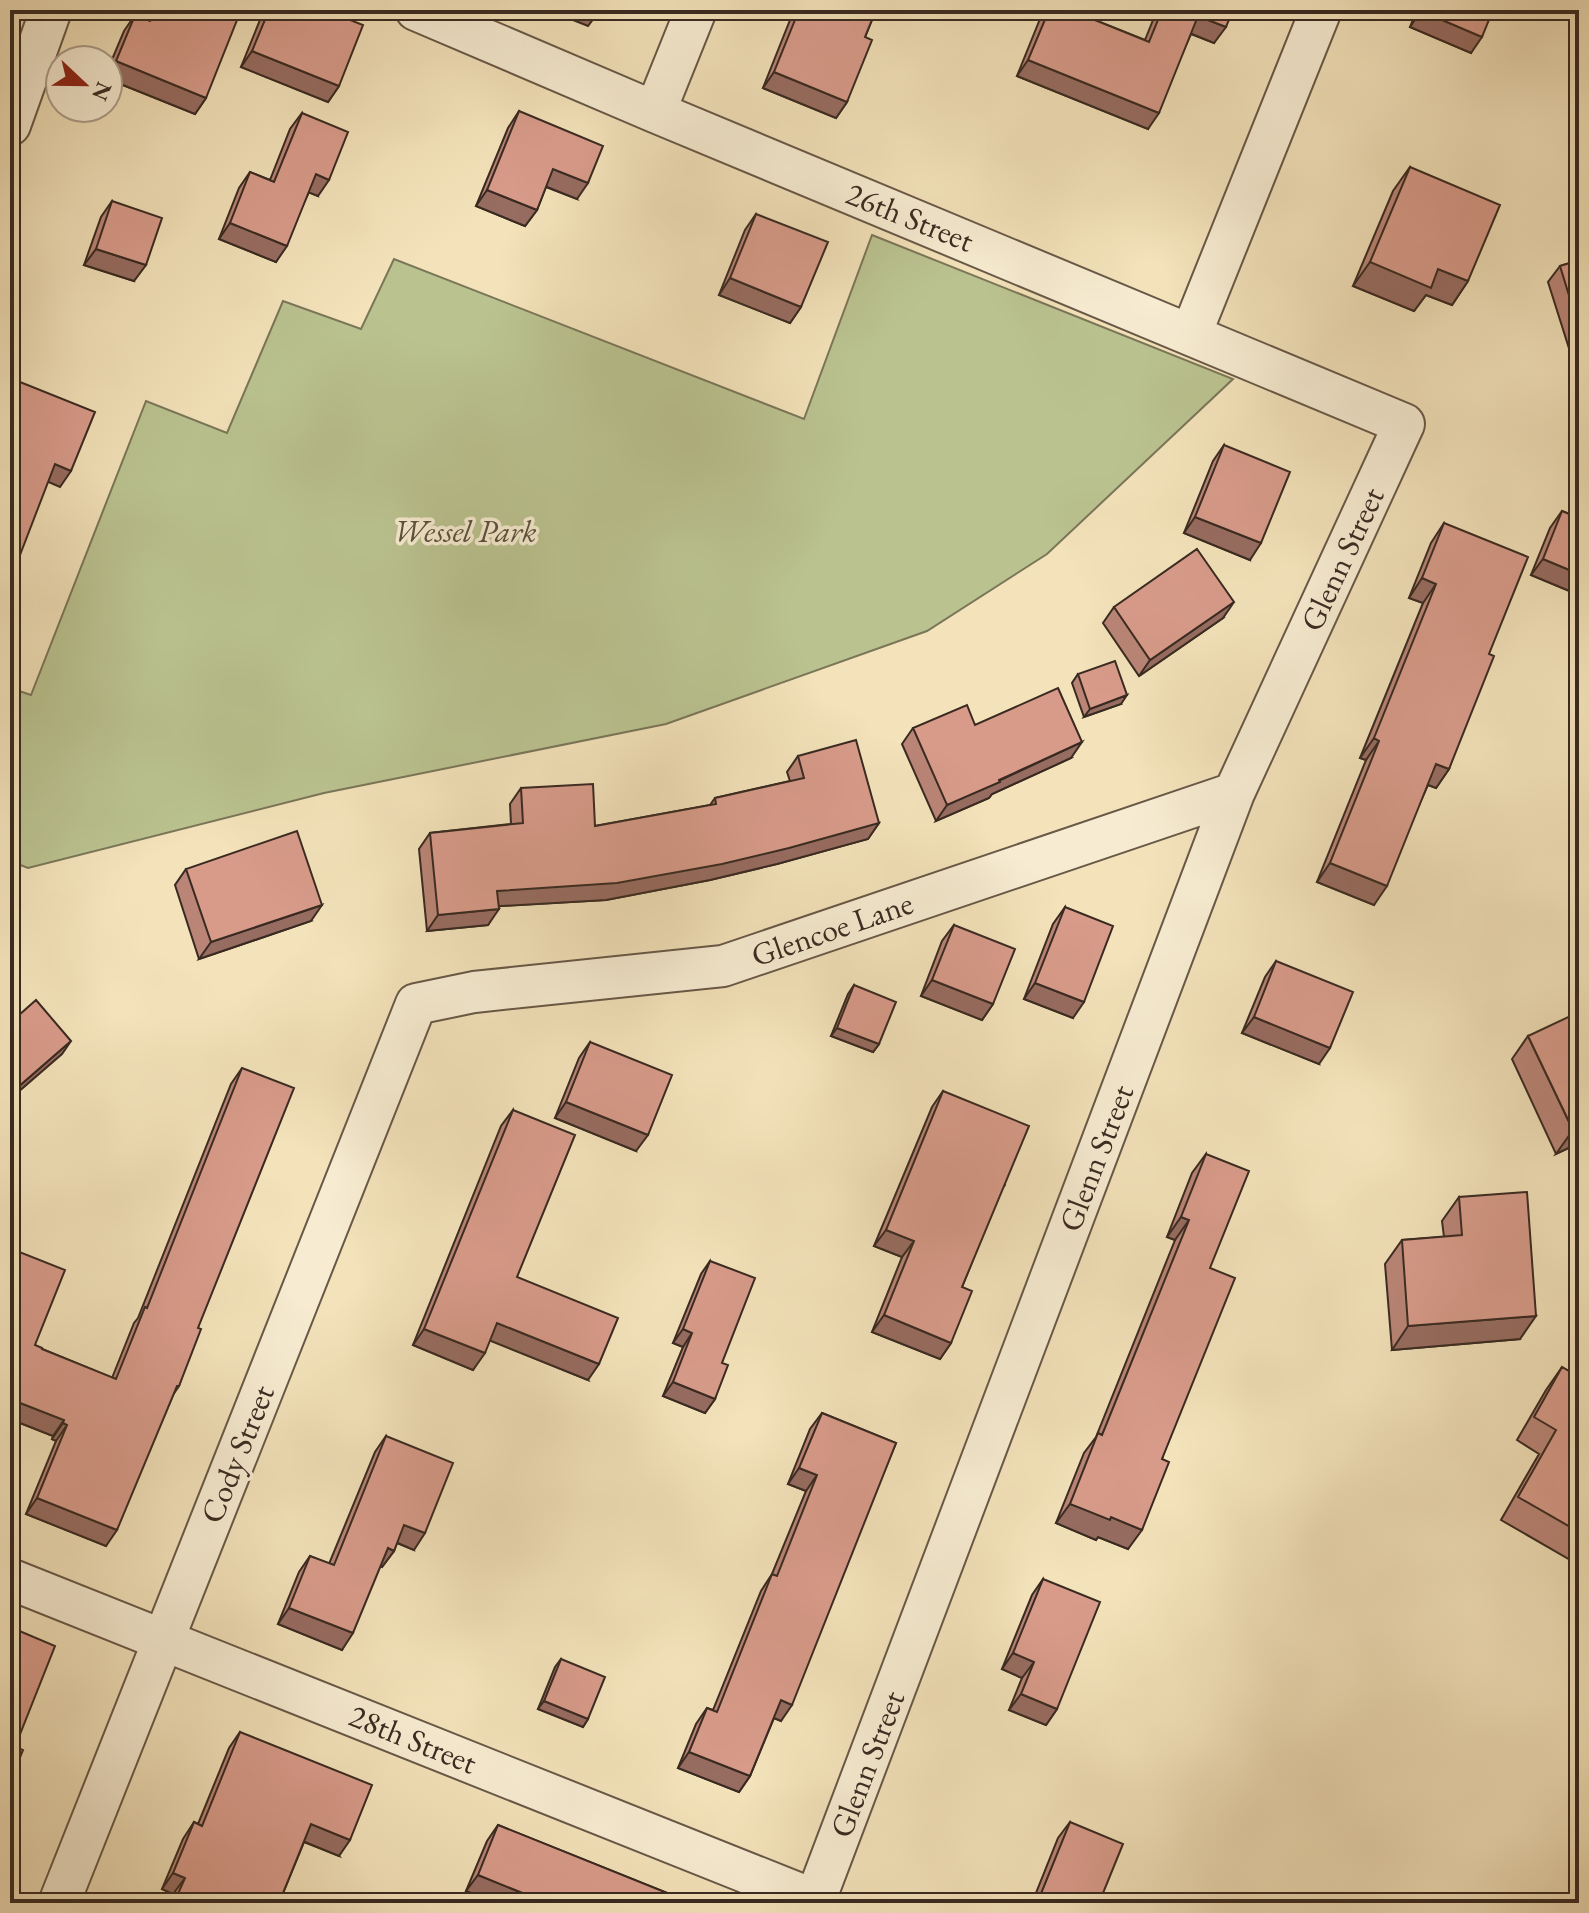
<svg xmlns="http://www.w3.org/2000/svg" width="1589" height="1913" font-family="'EB Garamond',serif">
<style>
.green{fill:#bac390;stroke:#7a7658;stroke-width:2}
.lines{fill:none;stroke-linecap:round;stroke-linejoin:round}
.minor-casing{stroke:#685847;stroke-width:44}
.minor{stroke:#f7ecd2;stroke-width:40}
.wall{fill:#ba8577;stroke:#392a21;stroke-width:2}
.shaded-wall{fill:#976c61;stroke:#392a21;stroke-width:2}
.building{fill:#d89b8a;stroke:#392a21;stroke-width:2}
.labels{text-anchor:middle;stroke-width:7;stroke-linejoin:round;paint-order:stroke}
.street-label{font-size:32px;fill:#392a21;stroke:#f7ecd2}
.park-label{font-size:32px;font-style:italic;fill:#59503d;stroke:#f7ecd2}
</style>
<rect width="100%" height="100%" fill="#f3e2ba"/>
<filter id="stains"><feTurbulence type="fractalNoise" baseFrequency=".0025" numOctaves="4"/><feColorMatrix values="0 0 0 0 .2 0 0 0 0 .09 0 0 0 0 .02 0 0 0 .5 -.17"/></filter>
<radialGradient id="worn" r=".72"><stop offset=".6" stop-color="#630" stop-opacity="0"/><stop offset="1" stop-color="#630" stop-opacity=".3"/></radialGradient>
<path class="green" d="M872 235 1233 379 1047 554 927 631 666 724 324 793 28 868 10 861V688L31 695 146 401 227 433 283 301 361 329 394 259 804 419Z"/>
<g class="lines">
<g class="minor-casing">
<path id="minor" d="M416 10 655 112 1404 424 1234 793 814 1903
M655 112 696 10
M10 125 51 10
M1191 334 1321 10
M10 1579 815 1900
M59 1903 416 1004 474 992 723 966 1234 793"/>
</g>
<use href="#minor" class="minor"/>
</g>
<path class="wall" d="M150 10H212L206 98 195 114 108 79V69L124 31 135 15 146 19Z
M264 10H325L339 86 328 102 241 67Z
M794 10H876L865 37 847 102 836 118 763 88Z
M1046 10H1070L1145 40 1157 10H1233L1214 43 1191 34 1148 129 1017 76 1040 19Z
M1417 10H1493L1471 53 1410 27Z
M519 111 577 199 546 187 537 210 525 226 476 206 508 128Z
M302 113 318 196 309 192 276 262 219 239 239 188 250 172 270 180 290 129Z
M1410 167 1468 281 1452 305 1426 295 1414 311 1353 286 1393 191Z
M112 201 134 281 84 265 101 217Z
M756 214 801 307 790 323 719 295 745 230Z
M1579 260V359L1573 361 1548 282 1560 266Z
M1224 445 1250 560 1184 533 1213 461Z
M1562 511 1579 518V595L1531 575 1550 528Z
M1444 523 1489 654 1449 769 1436 788 1428 785 1374 905 1317 882 1366 760 1360 758 1423 603 1409 598 1431 543Z
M1114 607 1223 618 1139 676 1103 623Z
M1078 674 1121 704 1084 717 1072 683Z
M913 728 1071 758 992 794 989 798 936 821 902 744Z
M798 756 879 823 868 839 777 864 710 880 606 900 499 906 488 925 427 931 419 849 430 833 511 824 510 804 521 788 595 826 710 805 715 798 790 781 787 772Z
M186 869 311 921 199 959 175 885Z
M1065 907 1073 1018 1024 999 1053 924Z
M954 925 993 1004 982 1020 921 996 942 941Z
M1276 961 1319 1064 1242 1033 1265 977Z
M854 985 879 1044 873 1052 831 1036 848 994Z
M1528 1036 1579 1143 1556 1154 1512 1059Z
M590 1042 636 1151 555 1118 579 1058Z
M242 1068 198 1328 179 1386 173 1395 144 1463 106 1546 26 1514 56 1441 52 1439 53 1436 10 1419V1252L12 1249 35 1345 42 1349 112 1378 134 1323 138 1318 231 1084Z
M943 1091 1005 1185 1001 1190 962 1287 951 1343 940 1359 872 1332 902 1257 874 1246 932 1107Z
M513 1110 517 1277 588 1380 490 1340 473 1370 413 1345 501 1126Z
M1206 1154 1210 1268 1162 1459 1128 1549 1098 1537 1096 1540 1056 1523 1084 1453 1096 1437 1175 1240 1167 1237 1192 1173Z
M1459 1197 1520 1339 1392 1350 1385 1264 1402 1240 1444 1237 1442 1221Z
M710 1261 722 1363 715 1399 705 1413 663 1396 683 1347 673 1343 701 1274Z
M1562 1367 1579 1377V1565L1501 1520 1539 1454 1517 1440 1546 1390Z
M822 1413 896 1443 781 1721 774 1718 750 1776 739 1792 678 1768 696 1724 707 1708 713 1710 761 1591 772 1574 806 1491 788 1484 810 1429Z
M386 1436 414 1550 397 1543 394 1551 382 1567 380 1566 342 1650 278 1624 299 1572 310 1556 329 1564 375 1452Z
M1043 1579 1057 1709 1046 1725 1009 1710 1022 1678 1002 1669 1032 1595Z
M561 1659 588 1719 583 1727 538 1709 555 1667Z
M240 1732 339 1856 304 1842 279 1903H170L173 1894 162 1889 183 1839 194 1822 198 1824 229 1748Z
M1070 1822 1099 1903H1032L1058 1838Z
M498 1825 692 1903H496L466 1891 487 1841Z"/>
<path class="shaded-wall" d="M548 10H600L588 26Z
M1421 11 1482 37 1471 53 1410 27Z
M1198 16 1226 27 1214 43 1187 32Z
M252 51 339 86 328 102 241 67Z
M1028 60 1159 113 1148 129 1017 76Z
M116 61 206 98 195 114 108 79V73Z
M774 72 847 102 836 118 763 88Z
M553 169 588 183 577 199 542 185Z
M316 174 329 180 318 196 305 191Z
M487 190 537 210 525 226 476 206Z
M230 223 287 246 276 262 219 239Z
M96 249 146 265 134 281 84 265Z
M1370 262 1438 269 1468 281 1452 305 1426 295 1414 311 1353 286Z
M730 278 801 307 790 323 719 295Z
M55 464 71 471 60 487 44 480Z
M1195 517 1261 543 1250 560 1184 533Z
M1543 559 1579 574V595L1531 575Z
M1422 578 1436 584 1423 603 1409 598Z
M1234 602 1223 618 1139 676 1150 660Z
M1127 695 1121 704 1084 717 1090 709Z
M1374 738 1379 741 1366 760 1360 758Z
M1082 742 1071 758 992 794 989 798 936 821 947 805Z
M1436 764 1449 769 1436 788 1423 783Z
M879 823 868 839 777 864 710 880 606 900 486 907 497 891Z
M1330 863 1387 886 1374 905 1317 882Z
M322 905 311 921 199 959 211 942Z
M499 909 488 925 427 931 438 915Z
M932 980 993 1004 982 1020 921 996Z
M1035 983 1084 1002 1073 1018 1024 999Z
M1254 1017 1330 1048 1319 1064 1242 1033Z
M837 1028 879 1044 873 1052 831 1036Z
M71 1041 62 1054 10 1099V1094Z
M566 1102 648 1135 636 1151 555 1118Z
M1579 1127V1143L1556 1154 1573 1130Z
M1181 1217 1189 1220 1175 1240 1167 1237Z
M886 1230 914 1241 902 1257 874 1246Z
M884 1315 951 1343 940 1359 872 1332Z
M1536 1316 1520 1339 1392 1350 1408 1326Z
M497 1323 599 1364 588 1380 486 1339Z
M424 1329 485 1353 473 1370 413 1345Z
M683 1329 692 1333 683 1347 673 1343Z
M673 1382 715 1399 705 1413 663 1396Z
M10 1399 64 1420 53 1436 10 1419Z
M63 1423 67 1425 56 1441 52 1439Z
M799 1468 817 1475 806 1491 788 1484Z
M37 1498 117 1530 106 1546 26 1514Z
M1070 1504 1111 1517 1142 1530 1128 1549 1098 1537 1096 1540 1056 1523Z
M404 1525 425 1533 414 1550 393 1541Z
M388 1548 394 1551 382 1567 376 1564Z
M289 1608 353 1633 342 1650 278 1624Z
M1013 1653 1034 1662 1022 1678 1002 1669Z
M1021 1694 1057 1709 1046 1725 1009 1710Z
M781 1700 792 1705 781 1721 769 1716Z
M544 1701 588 1719 583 1727 538 1709Z
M689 1752 750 1776 739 1792 678 1768Z
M311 1824 350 1840 339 1856 300 1840Z
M173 1873 185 1878 173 1894 162 1889Z
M478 1875 547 1903H496L466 1891Z
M1040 1896 1057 1903H1035Z"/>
<path class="building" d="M155 10H212L237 20 206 98 116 61 135 15 150 21Z
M269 10H325L363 25 339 86 252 51Z
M799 10H876L865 37 872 40 847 102 774 72Z
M1049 10H1070L1149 42 1162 10H1233L1226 27 1198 16 1159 113 1028 60Z
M1422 10H1493L1482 37 1421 11Z
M519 111 603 146 588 183 553 169 537 210 487 190Z
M302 113 348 132 329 180 316 174 287 246 230 223 250 172 274 182Z
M1410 167 1500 205 1468 281 1438 269 1431 288 1370 262Z
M112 201 162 218 146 265 96 249Z
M756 214 828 242 801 307 730 278Z
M1579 260V328L1560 266Z
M10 378 95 412 71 471 55 464 10 581Z
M1224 445 1290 472 1261 543 1195 517Z
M1562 511 1579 518V574L1543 559Z
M1444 523 1528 557 1489 654 1494 656 1449 769 1436 764 1387 886 1330 863 1379 741 1374 738 1436 584 1422 578Z
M1197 549 1234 602 1150 660 1114 607Z
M1115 661 1127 695 1090 709 1078 674Z
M1058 688 1082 742 999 780 1000 782 947 805 913 728 967 705 975 725Z
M856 740 879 823 789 848 722 864 617 883 497 891 499 909 438 915 430 833 523 823 521 788 593 784 595 826 716 804 715 798 804 778 798 756Z
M297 831 322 905 211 942 186 869Z
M1065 907 1113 926 1084 1002 1035 983Z
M954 925 1015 949 993 1004 932 980Z
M1276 961 1353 992 1330 1048 1254 1017Z
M854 985 896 1002 879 1044 837 1028Z
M36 1000 71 1041 10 1094V1023Z
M1579 1012V1127L1573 1130 1528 1036Z
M590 1042 672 1075 648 1135 566 1102Z
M242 1068 294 1088 198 1328 201 1329 179 1386H177L117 1530 37 1498 67 1425 63 1423 64 1420 10 1399V1255L12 1249 65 1270 35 1345 42 1348V1349L116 1379 145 1307 147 1308Z
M943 1091 1029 1126 962 1287 972 1291 951 1343 884 1315 914 1241 886 1230Z
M513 1110 575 1135 517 1277 618 1318 599 1364 497 1323 485 1353 424 1329Z
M1206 1154 1249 1171 1210 1268 1235 1278 1162 1459 1169 1462 1142 1530 1111 1517 1110 1520 1070 1504 1098 1433 1102 1435 1189 1220 1181 1217Z
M1527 1192 1536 1316 1408 1326 1402 1240 1462 1235 1459 1197Z
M710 1261 755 1278 722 1363 728 1365 715 1399 673 1382 692 1333 683 1329Z
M1562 1367 1579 1377V1532L1518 1497 1556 1430 1534 1417Z
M822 1413 896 1443 792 1705 781 1700 750 1776 689 1752 707 1708 717 1712 772 1574 777 1576 817 1475 799 1468Z
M386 1436 453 1463 425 1533 404 1525 394 1551 388 1548 353 1633 289 1608 310 1556 334 1565Z
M1043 1579 1100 1602 1057 1709 1021 1694 1034 1662 1013 1653Z
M10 1627 55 1646 15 1747 23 1750 10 1782Z
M561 1659 605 1677 588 1719 544 1701Z
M240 1732 372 1785 350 1840 311 1824 279 1903H174L185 1878 173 1873 194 1822 202 1826Z
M1070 1822 1123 1844 1099 1903H1057L1040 1896Z
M498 1825 692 1903H547L478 1875Z"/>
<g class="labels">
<g class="street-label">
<text transform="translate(910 217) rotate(22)" y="11">26th Street</text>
<text transform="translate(1342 559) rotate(-65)" y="11">Glenn Street</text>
<text transform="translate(832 929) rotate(-19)" y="11">Glencoe Lane</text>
<text transform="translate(1096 1158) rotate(-69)" y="11">Glenn Street</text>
<text transform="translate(237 1454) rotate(-68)" y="11">Cody Street</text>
<text transform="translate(413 1739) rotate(22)" y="11">28th Street</text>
<text transform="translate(867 1764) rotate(-69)" y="11">Glenn Street</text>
</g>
<g class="park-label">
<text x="465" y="542">Wessel Park</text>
</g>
</g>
<rect width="1589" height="1913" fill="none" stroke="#f3e2ba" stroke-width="40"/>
<rect x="12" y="12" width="1565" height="1889" fill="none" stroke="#392a21" stroke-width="4"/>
<rect x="20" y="20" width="1549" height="1873" fill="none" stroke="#392a21" stroke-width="2"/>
<g transform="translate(84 84) rotate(112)"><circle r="38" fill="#f7ecd2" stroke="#ab9e8b" stroke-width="2"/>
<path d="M0-6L14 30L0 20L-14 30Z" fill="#8f2418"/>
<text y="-12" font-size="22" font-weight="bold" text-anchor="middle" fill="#392a21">N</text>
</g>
<rect width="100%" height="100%" filter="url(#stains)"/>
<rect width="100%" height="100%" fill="url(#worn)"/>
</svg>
